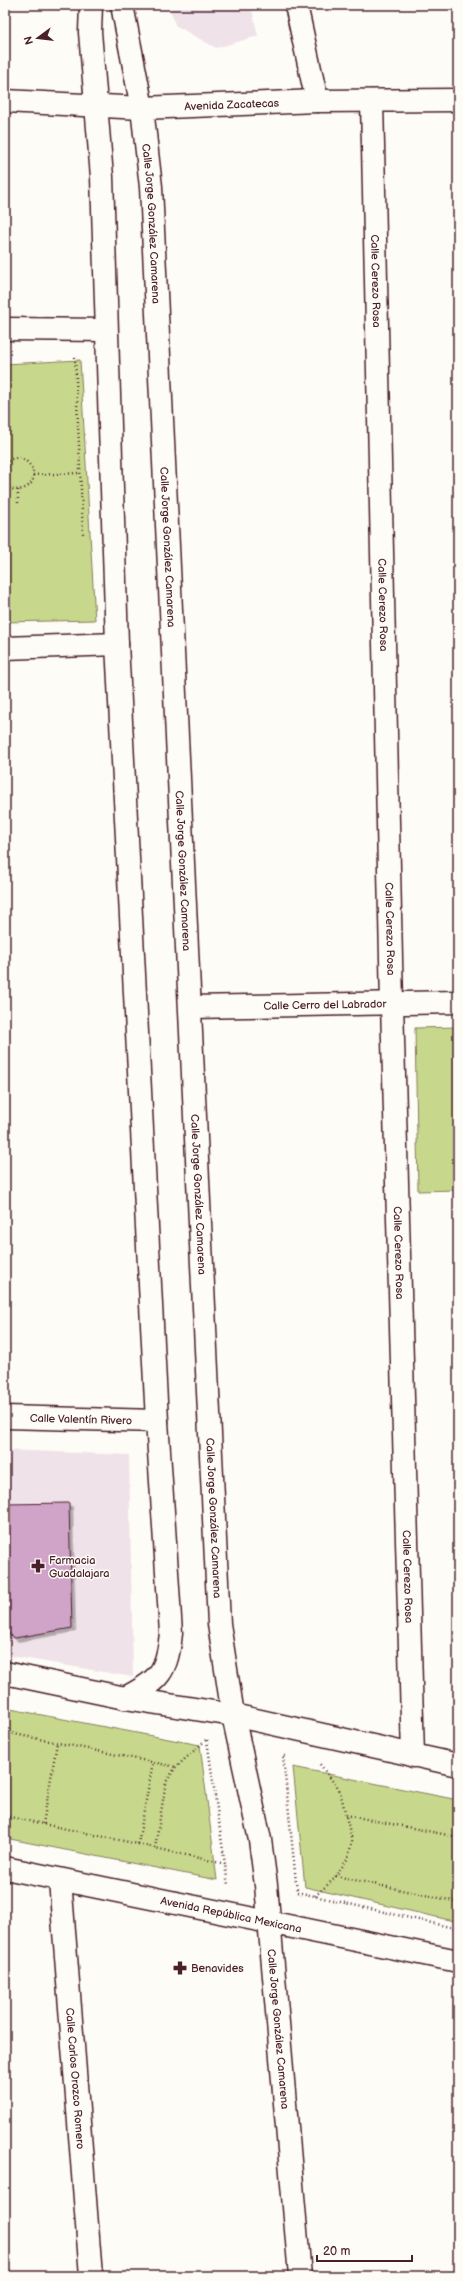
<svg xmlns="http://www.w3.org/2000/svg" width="463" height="2281" font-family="'Balsamiq Sans',sans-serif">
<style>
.built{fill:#f0e2e9}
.green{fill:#c7d88c;stroke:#887c5c}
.building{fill:#d0a4c8;stroke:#4a1f2b;filter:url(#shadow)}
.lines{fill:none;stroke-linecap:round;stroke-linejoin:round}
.minor-casing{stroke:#4a1f2b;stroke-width:25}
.tertiary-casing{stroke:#4a1f2b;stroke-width:25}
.secondary-casing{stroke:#4a1f2b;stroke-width:25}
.path{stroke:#4a1f2b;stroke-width:2.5;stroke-dasharray:1 3;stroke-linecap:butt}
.minor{stroke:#fdfcf7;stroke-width:22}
.tertiary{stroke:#fdfcf7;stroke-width:22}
.secondary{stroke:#fdfcf7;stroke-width:22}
.labels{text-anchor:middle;stroke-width:3;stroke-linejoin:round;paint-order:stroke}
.street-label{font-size:11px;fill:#4a1f2b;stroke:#fdfcf7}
.poi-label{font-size:11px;fill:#4a1f2b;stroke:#fdfcf7;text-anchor:start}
</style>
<defs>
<filter id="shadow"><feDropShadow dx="3.5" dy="3.5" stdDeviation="0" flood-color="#0004"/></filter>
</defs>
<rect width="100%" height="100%" fill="#fdfcf7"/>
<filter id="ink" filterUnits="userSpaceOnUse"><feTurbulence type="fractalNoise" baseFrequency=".025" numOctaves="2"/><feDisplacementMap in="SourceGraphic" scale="8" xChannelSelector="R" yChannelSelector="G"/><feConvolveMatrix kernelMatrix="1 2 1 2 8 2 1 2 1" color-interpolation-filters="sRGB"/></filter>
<g filter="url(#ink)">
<path class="built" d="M169 5H251L258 36 216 48 175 25Z
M5 1450 129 1455 133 1677 5 1655Z"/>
<path class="green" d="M80 360 95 620 5 622V364Z
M458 1027V1190L418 1191 415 1028Z
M5 1708 200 1745 217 1880 5 1838Z
M293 1767 458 1800V1922L305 1887Z"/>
<path class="building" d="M69 1503 72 1628 15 1638 5 1631V1504Z"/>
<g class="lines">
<g class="minor-casing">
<g id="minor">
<path d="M296 5 317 101"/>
<path id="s1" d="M5 101 142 108 317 101 458 100"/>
<path id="s2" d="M372 101 392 1004 413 1756"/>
<path d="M5 329 106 330"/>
<path d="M5 648 117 644"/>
<path id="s3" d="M191 1007 458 1002"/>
<path id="s4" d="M5 1417 157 1421"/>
<path id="s5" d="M60 1880 91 2276"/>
</g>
</g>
<g class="tertiary-casing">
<g id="tertiary">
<path d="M91 5 90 32 102 177 117 644 157 1421 171 1633C167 1672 160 1680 125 1698"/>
<path id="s6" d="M122 5 142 108 151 187 219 1624 233 1715 260 1840 266 1885 300 2276"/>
</g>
</g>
<g class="secondary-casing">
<g id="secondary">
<path d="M5 1673 125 1698 233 1715 458 1765"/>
<path id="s7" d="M5 1868 458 1961"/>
</g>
</g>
<path class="path" d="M75 357 83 534
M5 464C24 443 48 482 22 489 15 491 9 489 5 484
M33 475 80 473
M18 503V490
M5 1732 176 1767
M207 1740 228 1885
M285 1756 283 1755 297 1892 458 1929
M346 1815 458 1837
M5 1816 138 1844 225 1864
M43 1824 57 1743
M138 1844 153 1762
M155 1848 166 1782 176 1767 207 1739
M336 1876 458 1902
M315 1896 334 1879 348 1858 352 1841 340 1791 319 1763"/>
<use href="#minor" class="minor"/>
<use href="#tertiary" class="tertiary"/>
<use href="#secondary" class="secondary"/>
</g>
</g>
<defs>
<g id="pharmacy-bare" transform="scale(1.08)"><path d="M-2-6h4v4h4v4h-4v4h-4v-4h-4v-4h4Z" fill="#4a1f2b" stroke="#fdfcf7" stroke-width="2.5" paint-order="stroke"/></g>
</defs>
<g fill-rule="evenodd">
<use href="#pharmacy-bare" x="38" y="1566"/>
<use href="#pharmacy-bare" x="180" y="1968"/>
</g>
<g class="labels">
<g class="street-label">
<text dy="4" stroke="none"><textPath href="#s1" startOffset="227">Avenida Zacatecas</textPath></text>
<text dy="4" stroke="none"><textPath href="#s6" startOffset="221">Calle Jorge González Camarena</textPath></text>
<text dy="4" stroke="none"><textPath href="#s2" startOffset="180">Calle Cerezo Rosa</textPath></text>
<text dy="4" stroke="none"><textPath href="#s6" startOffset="545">Calle Jorge González Camarena</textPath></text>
<text dy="4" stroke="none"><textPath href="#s2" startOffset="504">Calle Cerezo Rosa</textPath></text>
<text dy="4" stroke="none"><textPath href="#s6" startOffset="869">Calle Jorge González Camarena</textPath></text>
<text dy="4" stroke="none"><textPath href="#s2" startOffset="828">Calle Cerezo Rosa</textPath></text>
<text dy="4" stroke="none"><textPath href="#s3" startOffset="134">Calle Cerro del Labrador</textPath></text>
<text dy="4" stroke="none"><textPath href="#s6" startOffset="1193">Calle Jorge González Camarena</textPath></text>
<text dy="4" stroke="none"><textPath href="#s2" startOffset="1152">Calle Cerezo Rosa</textPath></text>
<text dy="4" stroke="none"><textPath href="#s4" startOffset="76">Calle Valentín Rivero</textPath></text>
<text dy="4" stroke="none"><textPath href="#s6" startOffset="1517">Calle Jorge González Camarena</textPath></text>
<text dy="4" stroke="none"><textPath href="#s2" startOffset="1476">Calle Cerezo Rosa</textPath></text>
<text dy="4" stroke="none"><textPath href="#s7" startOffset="231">Avenida República Mexicana</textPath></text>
<text dy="4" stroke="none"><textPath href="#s6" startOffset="2033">Calle Jorge González Camarena</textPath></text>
<text dy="4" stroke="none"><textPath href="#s5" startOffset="199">Calle Carlos Orozco Romero</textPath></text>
</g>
<g class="poi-label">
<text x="49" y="1564">Farmacia<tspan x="49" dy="13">Guadalajara</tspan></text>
<text x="191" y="1972">Benavides</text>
</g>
</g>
<rect width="463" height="2281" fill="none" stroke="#fdfcf7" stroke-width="20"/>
<rect x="10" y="10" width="443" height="2261" fill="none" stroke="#4a1f2b" stroke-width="1.5" filter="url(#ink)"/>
<g transform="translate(38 38) rotate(255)" stroke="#fdfcf7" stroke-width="3" paint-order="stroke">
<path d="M0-3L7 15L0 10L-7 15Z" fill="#4a1f2b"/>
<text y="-6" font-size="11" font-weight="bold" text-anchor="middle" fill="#4a1f2b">N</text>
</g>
<path d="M317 2255v6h95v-6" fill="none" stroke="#4a1f2b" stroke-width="2"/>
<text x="323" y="2255" font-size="12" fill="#4a1f2b" stroke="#fdfcf7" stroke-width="3" paint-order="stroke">20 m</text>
</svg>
